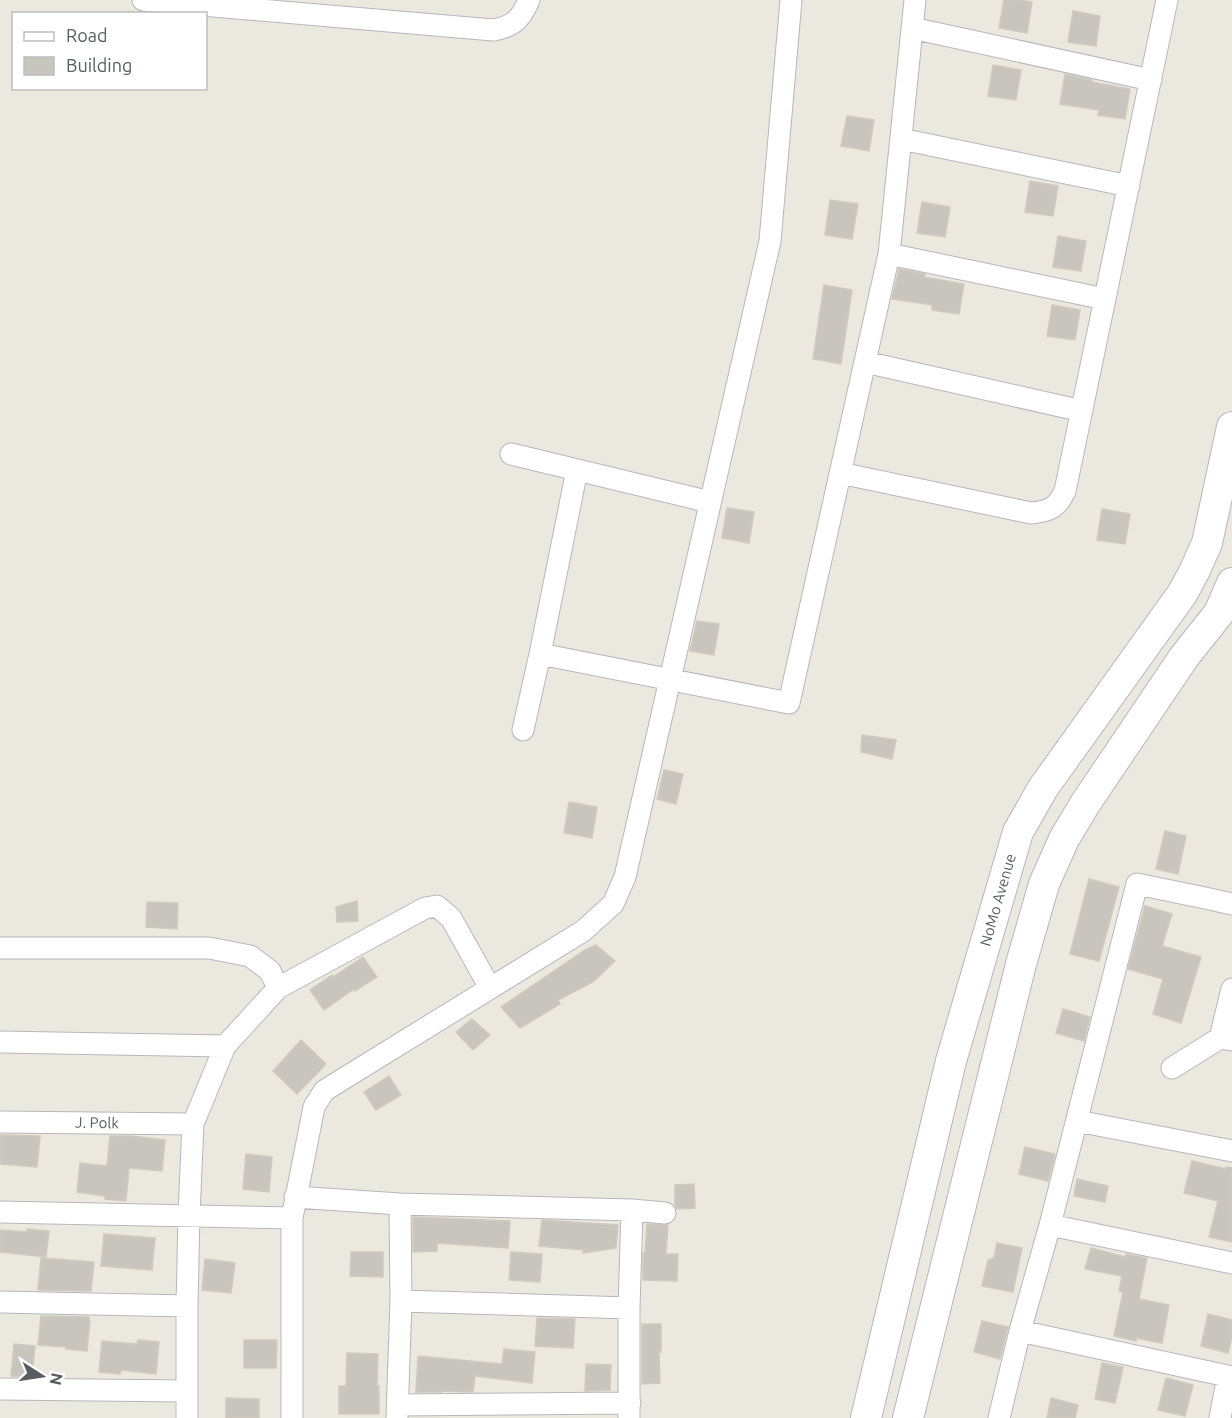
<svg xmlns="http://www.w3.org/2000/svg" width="1232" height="1418" font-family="Ubuntu,sans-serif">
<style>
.building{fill:#c8c5be;stroke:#d0cabe;stroke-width:1.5}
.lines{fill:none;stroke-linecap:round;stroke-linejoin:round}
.street-casing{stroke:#b5b7bc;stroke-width:23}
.secondary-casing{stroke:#b3b6bc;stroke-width:32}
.street{stroke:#fff;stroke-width:21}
.secondary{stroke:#fff;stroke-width:30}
.labels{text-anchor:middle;stroke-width:6;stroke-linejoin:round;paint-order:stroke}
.street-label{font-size:15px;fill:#585c60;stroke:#fff}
</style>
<rect width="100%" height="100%" fill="#ebe8df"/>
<path class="building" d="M1004 0H1019L1032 2 1027 33 999 28Z
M1073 11 1100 16 1096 46 1068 42Z
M993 65 1021 70 1016 100 988 96Z
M1065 74 1092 80V82L1130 89 1125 119 1098 115 1099 110 1060 104Z
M847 116 874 120 869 151 841 146Z
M1030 181 1058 186 1053 216 1025 212Z
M830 200 858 204 852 239 825 235Z
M922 202 950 207 945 237 917 233Z
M1058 236 1086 241 1081 271 1053 267Z
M899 269 925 274 924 277 964 284 959 314 932 310V305L892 299Z
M824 285 852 290 841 364 813 359Z
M1052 305 1080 310 1075 340 1047 336Z
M727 508 754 512 749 543 722 538Z
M1102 509 1130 514 1125 544 1097 540Z
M697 621 719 624 714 655 690 651Z
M862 735 896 740 892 759 861 752Z
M664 770 683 774 676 804 657 799Z
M569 802 597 807 592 838 564 833Z
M1165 831 1186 836 1178 874 1156 869Z
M1089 879 1119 887 1099 961 1070 954Z
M357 901 358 921 337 922 336 907Z
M147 902 178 903 177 929 146 927Z
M1145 906 1172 914 1162 946 1201 957 1181 1023 1153 1014 1163 979 1128 969Z
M596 945 615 961 593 982 558 1000 560 1004 520 1028 501 1007 585 950Z
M363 957 377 977 355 991 354 989 324 1010 310 990 332 975 333 977Z
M1063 1009 1090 1017 1084 1041 1056 1033Z
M472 1019 490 1035 473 1050 456 1032Z
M301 1040 326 1064 297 1094 273 1071Z
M389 1076 401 1095 376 1110 364 1092Z
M0 1135 40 1136 37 1167 0 1164Z
M110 1136H131L165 1140 162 1171 129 1168 126 1201 105 1199V1196L77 1192 80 1163 107 1166Z
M1025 1147 1055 1154 1048 1181 1019 1174Z
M246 1154 272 1157 269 1192 243 1189Z
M1192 1161 1226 1169V1167L1232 1168V1242L1209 1237 1218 1201 1184 1193Z
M1077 1179 1108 1186 1105 1202 1074 1196Z
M694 1184 695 1208 677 1209 675 1206V1185Z
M413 1217 510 1221 508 1248 437 1243V1251L413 1252Z
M542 1220 618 1225 616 1248 583 1253 584 1250 539 1246Z
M647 1224 668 1225 666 1254H678L677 1281 643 1280V1253H645Z
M27 1229 49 1231 46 1257 0 1252V1230L27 1232Z
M104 1234 155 1238 152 1270 101 1266Z
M997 1243 1022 1248 1013 1292 982 1286 988 1260 994 1258Z
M1091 1248 1125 1257 1126 1254 1147 1258 1139 1299 1169 1305 1162 1343 1136 1338V1341L1114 1336 1123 1292 1119 1291 1122 1276 1085 1269Z
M351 1252H383V1277L350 1276Z
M511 1252 542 1254 540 1282 509 1280Z
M41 1258 94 1262 91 1291 38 1290Z
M205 1259 235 1263 231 1293 202 1290Z
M1208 1314 1232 1320V1336L1228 1353 1201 1346Z
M41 1316 89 1317V1320H90L87 1351 66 1349V1347L38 1345Z
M537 1318 575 1319 573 1348 535 1346Z
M982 1321 1008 1327 1000 1359 974 1352Z
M642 1324H661V1352L659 1351 660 1383 642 1384Z
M138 1340 159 1342 156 1374 121 1370 120 1374 99 1372 102 1341 137 1344Z
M244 1340H277L276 1368H244Z
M14 1344 35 1346 32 1377 11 1376Z
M504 1349 535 1352 532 1383 475 1376 473 1392 441 1391V1392H416L418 1356 502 1364Z
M347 1353 378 1354 377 1386H379V1414H339V1386H346Z
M1102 1363 1123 1367 1115 1403 1095 1399Z
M586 1364 611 1365 610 1390 585 1391Z
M1166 1378 1193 1385 1185 1416 1158 1410Z
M226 1398 259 1399V1418H226Z
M1051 1398 1078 1405 1075 1418H1047Z"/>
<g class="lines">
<g class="street-casing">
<path id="street" d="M143 0 493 30C513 27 521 19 529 0
M912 28 1151 80
M901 139 1129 186
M889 254 1105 299
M865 362 1082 411
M511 454 710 502
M840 473 1031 513C1050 511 1057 508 1065 491L1167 0
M540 654 789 703 889 254 915 0
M523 730 540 654 577 470
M0 948H209L250 956 270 971 278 988
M1220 1038 1232 989
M0 1042 225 1046
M1172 1068 1220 1038 1232 1040
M1077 1121 1232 1151
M0 1122 193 1124
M295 1197 400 1204 632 1210 665 1213
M0 1212 292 1218
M1050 1225 1232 1263
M401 1301 629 1308
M0 1302 187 1306
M1020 1331 1232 1377
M0 1389 187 1391
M398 1405 630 1403
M397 1417 401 1301 400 1204
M187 1418V1306L189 1215 193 1124 225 1046 278 988 425 908 437 906 451 918 490 988
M292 1418V1218L314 1107 324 1091 335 1084 583 931 613 904 625 877 770 241 791 0
M629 1418V1308L632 1210
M999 1418 1020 1331 1050 1225 1137 884 1205 898 1232 904
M1220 1418 1228 1376"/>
</g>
<g class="secondary-casing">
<path id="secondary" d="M866 1418 951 1061 1018 832 1043 788 1182 594 1194 572 1207 543 1232 427
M908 1418 1021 964 1044 884 1064 839 1085 804 1184 657 1219 613 1232 583"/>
</g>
<use href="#street" class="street"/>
<use href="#secondary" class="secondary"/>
</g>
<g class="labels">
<g class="street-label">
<text transform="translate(998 900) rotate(-74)" y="5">NoMo Avenue</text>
<text transform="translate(97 1123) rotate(1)" y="5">J. Polk</text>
</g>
</g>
<rect x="12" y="12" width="195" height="78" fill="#ffffff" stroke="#bcbebf" stroke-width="1.5"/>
<rect x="24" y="32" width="30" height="9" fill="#ffffff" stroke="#bcbebf" stroke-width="1.5"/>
<text x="66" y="42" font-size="18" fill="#585c60">Road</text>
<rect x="24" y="57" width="30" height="18" fill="#c8c5be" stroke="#bcbebf" stroke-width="1.5"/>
<text x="66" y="72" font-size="18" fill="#585c60">Building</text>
<g transform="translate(42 1376) rotate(102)" stroke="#ffffff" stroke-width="4.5" paint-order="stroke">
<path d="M0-4.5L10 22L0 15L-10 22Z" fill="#585c60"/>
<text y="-9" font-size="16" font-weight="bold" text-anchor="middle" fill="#585c60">N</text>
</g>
</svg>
